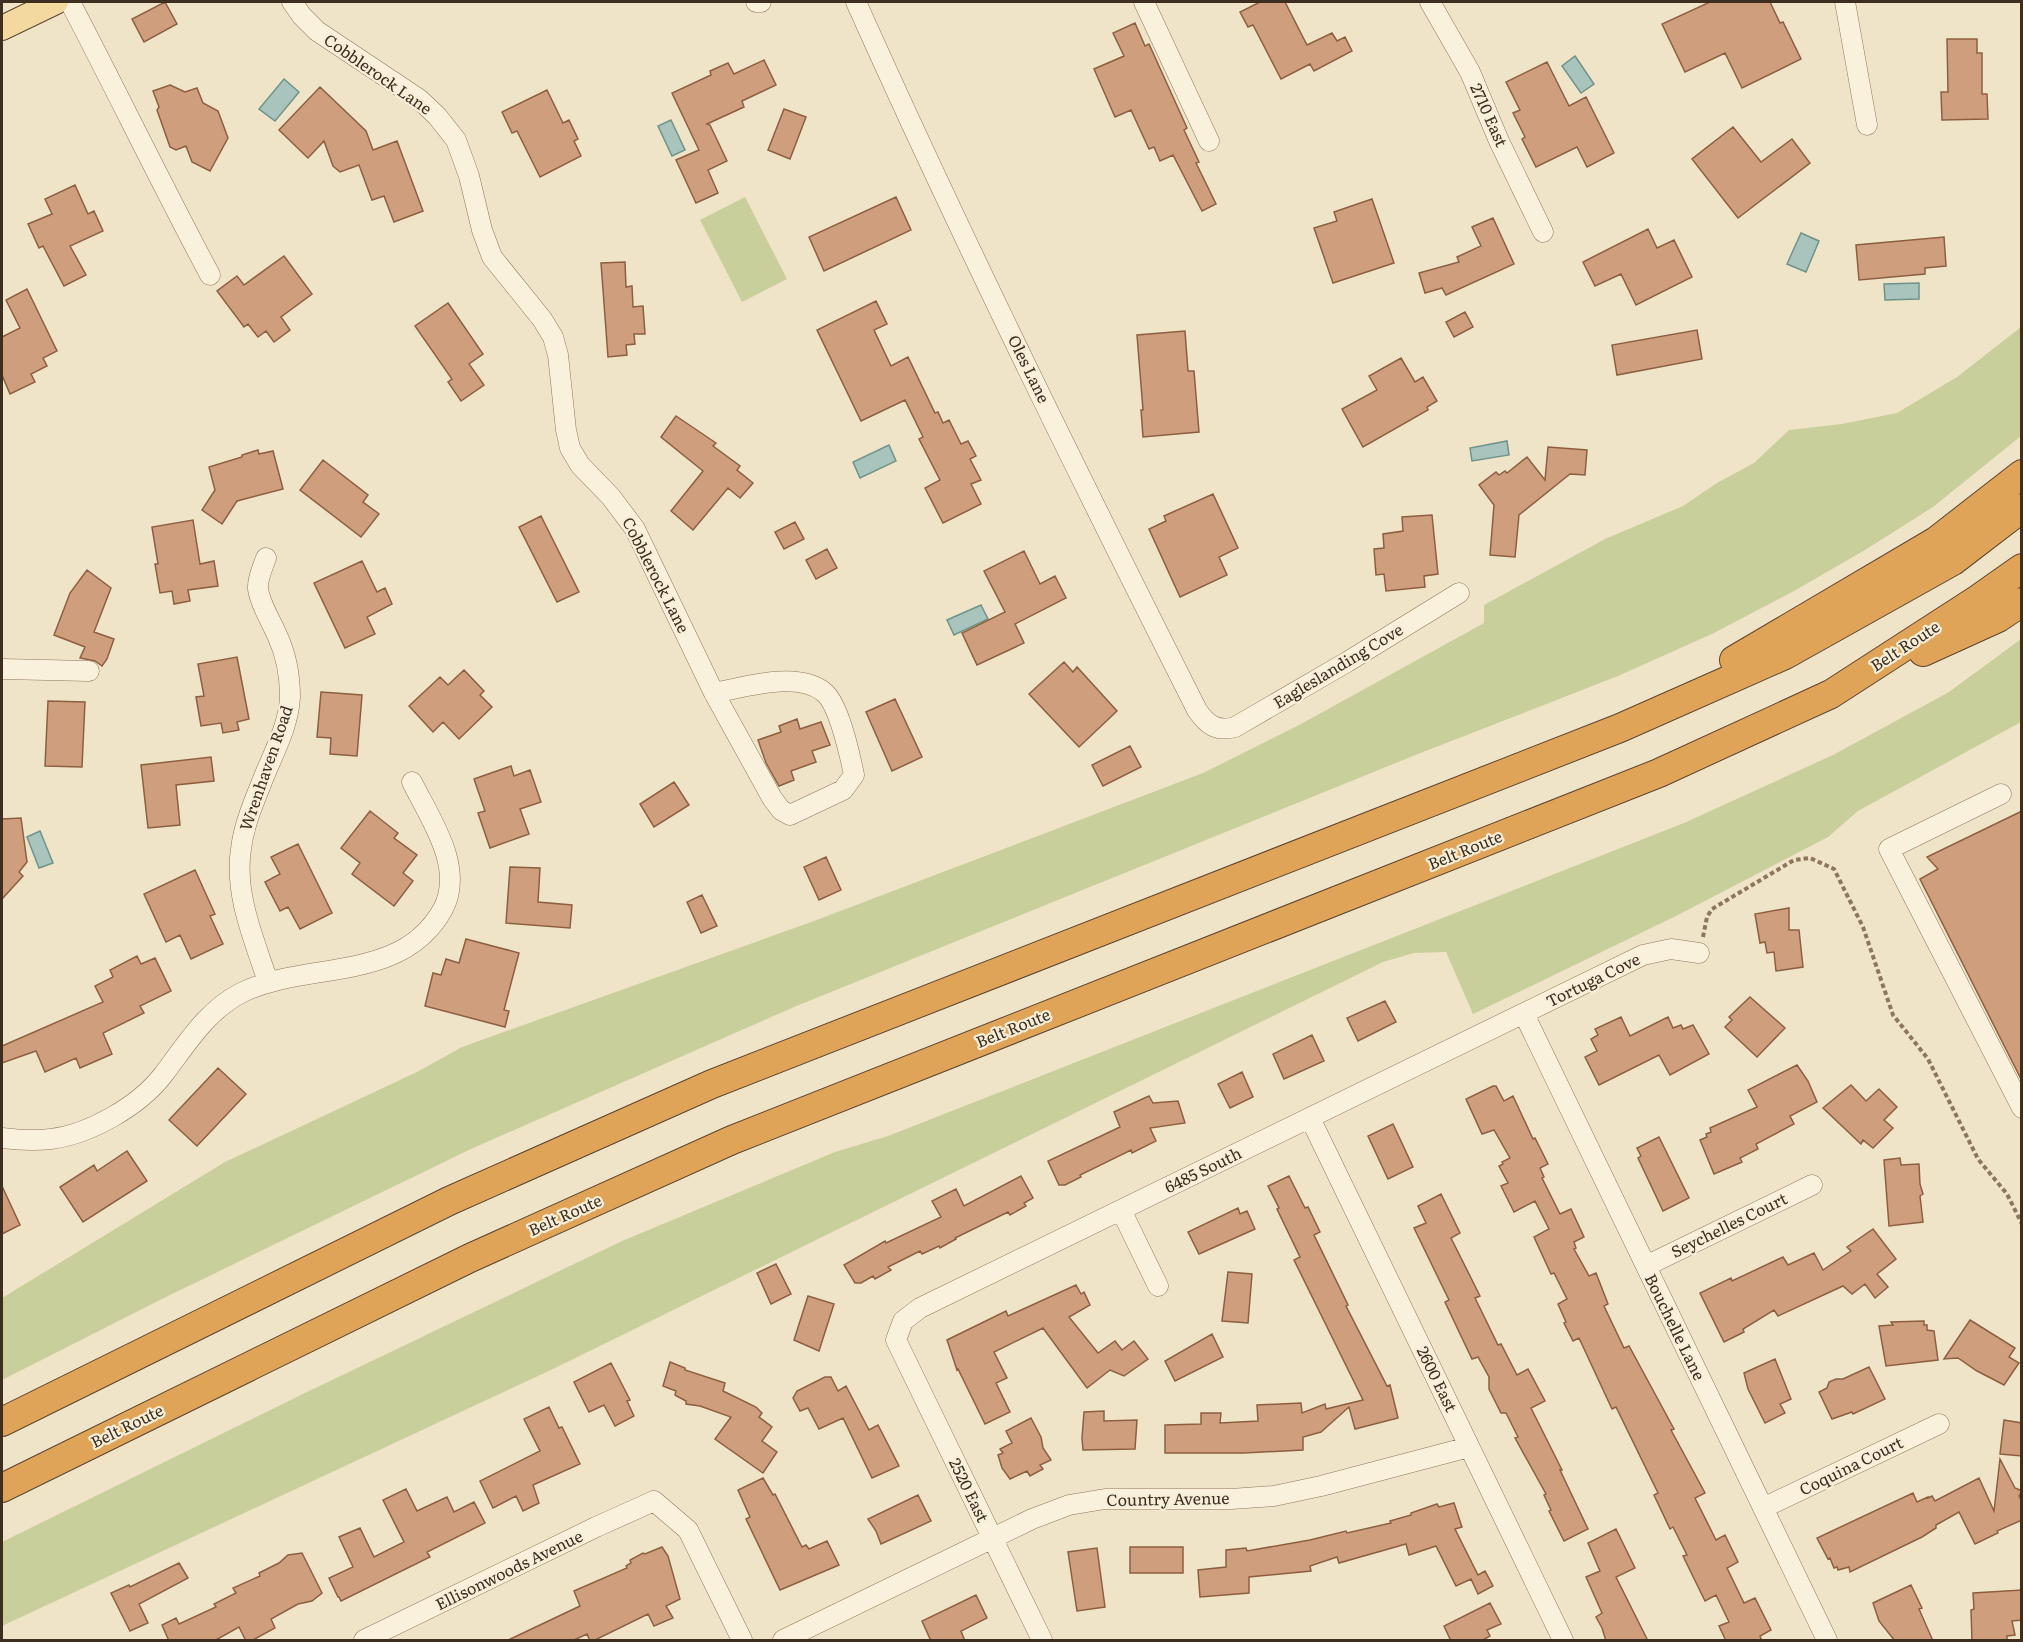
<svg xmlns="http://www.w3.org/2000/svg" width="2023" height="1642" font-family="Literata,serif">
<style>
.green{fill:#c9cf9b}
.water{fill:#a9c4bc;stroke:#6f938a;stroke-width:1.5}
.building{fill:#cf9f7d;stroke:#8d5f41;stroke-width:1.5}
.lines{fill:none;stroke-linecap:round;stroke-linejoin:round}
.minor-casing{stroke:#8d765c;stroke-width:21}
.major-casing{stroke:#5b4430;stroke-width:26}
.highway-casing{stroke:#5b4430;stroke-width:30}
.path{stroke:#8d765c;stroke-width:4;stroke-dasharray:4.5 3;stroke-linecap:butt}
.minor{stroke:#faf1dc;stroke-width:20}
.major{stroke:#f3d9a0;stroke-width:24}
.highway{stroke:#e0a458;stroke-width:28}
.labels{text-anchor:middle;stroke-width:4.5;stroke-linejoin:round;paint-order:stroke}
.street-label{font-size:16px;fill:#3d2e20;stroke:#f7eed8}
</style>
<rect width="100%" height="100%" fill="#f0e4c8"/>
<path class="green" d="M745 197 787 279 742 302 700 220Z
M2021 327V436L1933 507 1865 550 1794 591 1714 633 1618 676 1418 754 794 1007 471 1149 164 1298 2 1380V1298L225 1162 417 1072 462 1047 814 921 1203 773 1301 724 1484 623V605L1605 539 1683 506 1717 483 1754 463 1789 430 1842 424 1897 413 1957 377Z
M2021 639V722L1858 811 1828 837 1676 916 1473 1014 1446 952 1414 953 1383 962 555 1368 2 1626V1542L305 1393 622 1241 835 1152 888 1136 1684 823 1833 755 1949 692Z"/>
<path class="water" d="M1575 56 1594 84 1581 93 1562 66Z
M284 79 299 92 275 121 259 109Z
M671 120 685 150 672 156 658 126Z
M1801 233 1819 241 1806 272 1787 264Z
M1919 283V299L1885 300 1884 284Z
M1507 441 1509 455 1472 461 1470 448Z
M889 445 896 461 860 478 853 462Z
M981 605 988 619 954 635 947 620Z
M40 831 53 863 39 868 27 837Z"/>
<path class="building" d="M165 2 177 24 144 42 132 19Z
M1260 2H1285L1307 45 1332 33 1337 41 1345 37 1352 51 1314 71 1310 64 1281 79 1253 25 1248 27 1240 12Z
M1710 2H1770L1780 23 1783 22 1801 59 1742 88 1725 53 1685 72 1662 24Z
M1135 23 1145 46 1149 44 1187 128 1184 130 1199 162 1196 163 1216 204 1202 211 1173 155 1160 161 1154 147 1149 149 1131 110 1115 117 1094 69 1124 56 1113 33Z
M1947 39H1977V53H1982V94H1987L1988 119 1942 120 1941 92H1948Z
M764 60 776 85 742 101 744 107 707 124 710 125 727 161 708 170 718 193 696 203 676 160 699 150 672 93 711 75 710 71 728 63 734 74Z
M1547 62 1569 106 1586 97 1614 153 1587 167 1577 147 1536 167 1522 139 1525 137 1513 113 1520 110 1506 82Z
M170 85 185 92 197 88 203 103 218 111 228 138 210 171 192 162 186 146 176 150 170 147 157 110 159 107 153 91Z
M320 87 366 131 373 150 397 141 423 211 394 222 384 196 372 200 359 165 340 172 333 166 324 141 308 158 279 130Z
M547 90 563 123 569 120 578 139 574 141 581 156 540 177 517 131 512 133 502 112Z
M784 109 806 117 790 159 768 150Z
M1733 127 1761 162 1792 139 1810 163 1738 218 1692 159Z
M75 185 88 214 94 211 103 231 70 246 86 275 64 286 43 246 39 248 28 224 52 214 45 199Z
M896 197 911 230 824 271 809 237Z
M1372 199 1394 263 1333 283 1314 228 1337 221 1334 212Z
M1493 218 1514 264 1446 295 1442 288 1425 293 1419 273 1459 262 1457 257 1481 246 1472 227Z
M1648 229 1657 248 1674 240 1692 277 1636 305 1621 274 1595 286 1583 262Z
M1944 237 1946 266 1925 268V274L1859 280 1856 245Z
M284 256 312 294 281 317 290 330 274 342 266 331 258 337 248 324 244 327 217 291 237 276 244 285Z
M625 262 626 287 632 286 633 307 643 306 645 334H634L635 344 626 345 627 355 608 357 601 263Z
M27 289 57 351 43 358 47 366 31 374 35 382 10 394 2 375V337L20 328 6 300Z
M876 301 887 324 874 330 891 366 908 357 935 413 938 412 943 423 949 420 961 444 968 441 976 456 970 459 981 480 971 484 981 504 943 523 925 488 940 480 919 439 923 437 905 400 861 421 817 330Z
M448 303 483 354 469 364 484 385 461 401 448 382 452 379 415 326Z
M1465 312 1473 327 1454 337 1446 322Z
M1697 330 1702 359 1617 375 1612 345Z
M1185 331 1188 371H1194L1199 432 1143 437 1141 410H1143L1137 335Z
M1401 358 1415 382 1423 377 1437 401 1427 407 1428 410 1363 447 1342 409 1377 390 1369 376Z
M676 416 716 443 713 446 740 466 737 470 753 483 740 498 728 488 693 530 671 511 703 471 661 437Z
M1548 447 1587 450 1585 475 1570 474 1519 515 1515 557 1490 555 1494 505 1479 485 1496 472 1499 475 1505 471 1507 473 1527 457 1545 480Z
M258 450 259 454 273 451 283 489 237 501 222 524 202 510 215 490 209 467 242 457V455Z
M323 460 368 495 363 502 379 514 361 537 300 490Z
M1213 494 1238 548 1219 557 1227 575 1180 597 1149 529 1166 521 1164 516Z
M1432 515 1438 574 1424 576 1425 587 1386 591 1384 574 1376 575 1374 549 1384 548 1383 534 1403 531 1402 517Z
M541 516 579 592 557 602 519 527Z
M193 520 200 564 214 561 218 586 188 590 190 601 174 604 172 591 160 593 155 564H158L152 527Z
M795 522 804 539 784 549 775 532Z
M827 549 837 568 816 579 806 560Z
M1024 551 1040 584 1055 576 1066 598 1015 624 1024 643 977 665 962 633 1005 612 984 571Z
M362 561 377 592 385 588 392 604 367 617 375 634 345 648 314 583Z
M87 570 111 588 94 632 114 639 107 659 102 666 95 661 80 658 85 647 54 635 70 593Z
M237 657 249 719 237 722 239 730 223 733 221 723 201 726 196 697 204 696 198 664Z
M1064 662 1073 672 1077 667 1117 711 1079 747 1029 694Z
M464 670 484 691 480 695 492 707 459 739 443 722 433 732 409 706 440 677 448 685Z
M321 692 362 695 357 756 330 754 331 738 317 737Z
M895 699 922 757 892 771 866 712Z
M48 701 85 702 82 767 45 766Z
M797 719 800 729 821 722 830 745 812 751 816 762 791 771 794 780 779 786 766 763 758 740 781 732 779 726Z
M1130 746 1141 767 1103 786 1092 765Z
M211 757 214 781 176 785 180 825 148 828 141 765Z
M511 766 514 776 530 770 541 802 520 809 529 834 490 848 478 813 485 811 474 779Z
M674 782 689 805 654 827 640 804Z
M370 811 398 833 394 838 417 855 403 873 413 881 394 906 352 874 360 863 341 848Z
M2022 811V1081L1920 879 1938 869 1927 857Z
M21 818 27 862 19 872 23 876 2 899V819Z
M298 844 332 913 300 929 288 907 280 911 265 882 280 874 271 857Z
M826 857 841 890 819 900 804 867Z
M510 867 540 868 538 902 572 905 570 928 506 923Z
M195 870 215 914 210 916 223 944 191 959 180 935 166 942 144 894Z
M702 895 717 926 701 933 687 902Z
M1789 908V930H1799L1803 967 1776 971 1774 952 1767 953 1765 942 1760 943 1755 914Z
M466 939 519 953 504 1010 509 1011 505 1027 425 1006 433 973 441 975 446 959 459 963Z
M137 956 141 964 155 958 171 991 140 1006 144 1013 103 1033 112 1054 80 1068 76 1058 45 1072 36 1051 2 1063V1046L103 1002 95 986 113 977 110 970Z
M1750 997 1785 1028 1757 1057 1725 1027 1732 1020 1729 1017Z
M1385 1001 1396 1022 1358 1041 1347 1018Z
M1621 1017 1630 1036 1668 1017 1673 1028 1681 1025 1683 1029 1693 1025 1709 1054 1670 1075 1659 1055 1599 1085 1585 1057 1597 1051 1591 1039 1598 1035 1595 1029Z
M1312 1035 1324 1061 1284 1079 1273 1054Z
M1797 1065 1808 1081 1817 1102 1790 1116 1794 1124 1756 1144 1758 1149 1740 1158 1742 1162 1714 1174 1700 1140 1707 1137 1706 1134 1711 1132 1710 1128 1757 1107 1748 1090Z
M218 1068 246 1094 197 1146 169 1120Z
M1242 1072 1253 1097 1230 1108 1218 1084Z
M1851 1085 1866 1101 1879 1089 1897 1107 1884 1120 1893 1128 1873 1148 1863 1140 1861 1144 1823 1108Z
M1493 1086H1496L1504 1101 1513 1096 1533 1139 1535 1138 1548 1164 1540 1168 1544 1177 1542 1178 1560 1214 1571 1209 1584 1237 1574 1242 1576 1248 1574 1249 1589 1276 1596 1273 1608 1304 1604 1306 1624 1348 1629 1346 1674 1429 1671 1430 1705 1493 1695 1498 1716 1540 1725 1535 1738 1562 1727 1568 1744 1603 1755 1598 1771 1630 1760 1636 1762 1641H1726L1719 1626 1729 1622 1716 1595 1705 1601 1683 1556 1687 1555 1673 1527 1670 1529 1654 1495 1658 1493 1616 1407 1612 1409 1579 1338 1573 1341 1564 1323 1566 1322 1558 1304 1567 1299 1554 1273 1551 1274 1534 1237 1549 1229 1535 1201 1514 1212 1501 1186 1508 1183 1499 1166 1503 1164 1502 1162 1510 1158 1494 1130 1482 1134 1466 1099Z
M1149 1096 1153 1103 1178 1101 1185 1123 1150 1128 1156 1141 1132 1153 1131 1150 1080 1175 1081 1177 1065 1185H1059L1048 1161 1120 1127 1114 1112Z
M1393 1124 1413 1167 1388 1179 1368 1136Z
M1659 1137 1689 1198 1663 1211 1638 1158 1641 1156 1637 1148Z
M127 1151 147 1181 83 1222 60 1187 94 1165 97 1171Z
M1900 1158 1901 1165 1919 1164 1920 1184 1923 1194 1920 1196 1923 1222 1889 1226 1884 1160Z
M1021 1176 1033 1198 1024 1203 1026 1206 1010 1215 1008 1212 955 1238 956 1239 940 1248 939 1246 922 1254 920 1251 888 1267 891 1270 875 1279 873 1276 861 1283H855L844 1265 885 1241 886 1243 941 1217 932 1201 956 1189 964 1206Z
M1289 1176 1305 1208 1308 1207 1320 1232 1314 1235 1348 1305 1346 1306 1387 1386 1390 1385 1398 1418 1355 1429 1349 1407 1321 1432 1303 1437V1450L1243 1453H1165V1425L1201 1424V1413H1221L1220 1423 1258 1421 1257 1405 1301 1403 1302 1413 1325 1404 1326 1409 1363 1400 1294 1260 1300 1257 1277 1209 1279 1208 1268 1186Z
M2 1186 20 1225 2 1234Z
M1441 1194 1460 1233 1451 1238 1480 1296 1475 1298 1498 1345 1501 1344 1517 1375 1528 1369 1545 1401 1531 1408 1562 1470H1560L1588 1529 1564 1541 1549 1511 1551 1510 1544 1495 1546 1494 1515 1438 1518 1437 1506 1413H1501L1489 1389V1377L1478 1357 1472 1359 1461 1336 1445 1302 1449 1300 1414 1228 1426 1223 1418 1206Z
M1238 1208 1240 1214 1247 1211 1255 1229 1199 1254 1188 1232Z
M1873 1229 1896 1259 1877 1274 1888 1287 1875 1298 1865 1284 1852 1294 1843 1286 1778 1316 1774 1310 1743 1329 1744 1332 1724 1342 1700 1293 1731 1278 1732 1281 1783 1257 1788 1265 1814 1253 1823 1270 1851 1251 1847 1247Z
M776 1264 791 1294 771 1304 757 1273Z
M1228 1272 1252 1274 1248 1323 1222 1321Z
M1076 1285 1081 1294 1084 1292 1090 1305 1069 1317 1098 1353 1115 1341 1122 1350 1134 1341 1148 1359 1124 1376 1110 1370 1087 1388 1043 1328 994 1352 1007 1378 996 1383 1010 1412 985 1424 958 1369 957 1370 947 1340 1006 1311 1008 1316Z
M808 1296 834 1304 819 1351 794 1340Z
M1970 1320 2015 1348 2009 1357 2019 1363 2004 1385 1977 1371 1958 1358 1944 1359Z
M1924 1321V1325H1927V1330L1934 1331 1938 1360 1886 1366 1879 1326 1893 1325 1891 1322Z
M1212 1334 1223 1357 1175 1381 1165 1361Z
M1775 1359 1791 1399 1780 1404 1785 1413 1765 1423 1748 1389 1744 1373Z
M670 1362 685 1368V1370L725 1383 723 1391 756 1407 762 1413 759 1417 772 1427 762 1441 777 1452 763 1473 715 1439 731 1417 700 1406 686 1404V1401L675 1395 676 1391 663 1386Z
M611 1363 630 1400 627 1401 634 1416 615 1426 604 1405 589 1412 574 1382Z
M1869 1367 1885 1399 1853 1414 1852 1412 1832 1419 1819 1392 1827 1388 1829 1382 1836 1379H1843Z
M825 1377H831L838 1391 846 1386 869 1430 878 1425 899 1466 872 1478 843 1418 819 1429 808 1408 800 1411 793 1398 797 1391Z
M549 1407 559 1428 562 1427 580 1464 533 1485 539 1503 523 1511 516 1496 493 1508 480 1481 540 1451 524 1419Z
M1104 1411V1421L1137 1420 1135 1449 1083 1450 1082 1438 1084 1412Z
M1031 1418 1041 1437 1043 1448 1051 1460 1040 1465 1043 1469 1030 1476 1027 1471 1010 1479 1002 1468 998 1455 1003 1453 1000 1449 1012 1443 1006 1431Z
M2004 1420 2022 1423V1456L2000 1454Z
M2000 1459 2015 1488 2022 1491 2019 1496 2022 1502V1520L1997 1531 1998 1533 1975 1544 1959 1512 1936 1525V1528L1922 1537 1850 1572 1849 1567 1838 1570 1837 1567 1834 1568 1830 1558 1828 1559 1817 1538 1913 1493 1917 1502 1928 1497V1498L1932 1496 1935 1501 1979 1478 1994 1511Z
M763 1478 773 1495 775 1494 802 1547 806 1545 809 1549 827 1541 839 1565 780 1590 746 1519 750 1517 738 1490Z
M406 1489 417 1511 447 1497 454 1512 474 1502 485 1523 427 1552 430 1557 341 1601 339 1597H338L329 1578 353 1567 339 1537 360 1528 374 1557 404 1542 383 1500Z
M918 1495 931 1521 881 1544 876 1531 868 1519Z
M1454 1503 1462 1527 1455 1529 1478 1575 1485 1571 1493 1586 1478 1594 1471 1579 1456 1586 1436 1546 1409 1555 1406 1544 1339 1563 1337 1557 1310 1566 1311 1571 1249 1577V1593L1200 1597 1198 1570 1226 1567V1550L1246 1548 1247 1551 1310 1540 1346 1531 1347 1533 1391 1523 1390 1521 1411 1515V1513L1437 1504 1439 1507Z
M1616 1529 1635 1568 1616 1577 1648 1641H1606L1602 1628 1596 1617 1602 1613 1586 1577 1600 1571 1588 1543Z
M662 1547 668 1556 680 1599 666 1606 673 1618 654 1626 648 1614 593 1641H590L587 1634 572 1641H506L580 1606 574 1591 627 1568 626 1566 631 1563 630 1560 643 1553 645 1554Z
M1130 1547H1183V1573H1130Z
M1097 1548 1105 1607 1077 1611 1068 1552Z
M302 1553 322 1593 312 1601 298 1604 271 1619 275 1628 251 1641H246L239 1627 214 1641H169L162 1625 176 1618 179 1624 216 1607 214 1604 236 1593 233 1588 260 1576 259 1573 279 1563 288 1555Z
M179 1563 188 1578 139 1604 148 1623 130 1631 111 1593 129 1585 130 1587Z
M1911 1585 1922 1608 1919 1609 1933 1641H1895L1879 1621 1873 1603Z
M2022 1590V1620L2012 1621 2015 1635 2007 1636V1641H1972L1971 1610 1974 1609 1973 1593Z
M976 1595 987 1618 961 1631 965 1641H931L922 1621Z
M1490 1603 1501 1624 1487 1630 1490 1636 1481 1641H1451L1444 1626Z"/>
<g class="lines">
<g class="minor-casing">
<path id="minor" d="M70 2C117 92 162 185 210 275
M292 2 302 16 317 31 419 99 437 116 456 140 469 176 482 230 492 257 542 319 553 337 558 355 566 430 570 448 580 465 611 497 635 529 714 693 772 798 781 810 790 815 843 790 854 775C850 755 839 706 825 693 798 670 745 687 714 693
M756 2H761
M856 2C963 241 1079 476 1197 710 1207 725 1217 732 1235 727L1347 662 1459 593
M1144 2 1209 141
M1430 2 1470 72 1499 141 1543 232
M1845 2 1867 125
M266 558C263 567 257 579 258 589 260 604 271 621 277 635 286 654 290 676 290 697 289 725 273 754 263 779 254 802 244 824 241 849 234 894 254 939 268 982
M2 669 89 671
M2001 794 1889 849 2022 1108
M1524 1014 1827 1640
M1310 1118 1563 1640
M2 1138C18 1140 34 1141 51 1139 90 1134 139 1106 163 1075 186 1045 206 1011 241 993 307 960 402 984 443 909 465 867 430 819 412 782
M1121 1210 1158 1286
M1646 1266 1812 1185
M1763 1508 1939 1424
M364 1640 596 1527 654 1501 688 1530 742 1640
M783 1640 1032 1519 1069 1505 1105 1499H1231L1274 1496 1321 1486 1469 1447
M1042 1640 896 1340 903 1321 920 1308 1643 955 1671 949 1699 953"/>
</g>
<g class="major-casing">
<path id="major" d="M2 28 56 2"/>
</g>
<g class="highway-casing">
<path id="highway" d="M1923 652 1998 618 2022 602
M1734 660 1936 541 2022 474
M2 1422 449 1201 712 1084 1620 728 1785 655 1953 561 2022 508
M2 1488 470 1258 732 1140 1659 773 1831 694 1978 599 2022 568"/>
</g>
<path class="path" d="M1703 937 1707 917 1712 909 1794 860 1810 858 1834 869 1863 927 1893 1015 1928 1059 1978 1159 2007 1194 2022 1224"/>
<use href="#minor" class="minor"/>
<use href="#major" class="major"/>
<use href="#highway" class="highway"/>
</g>
<g class="labels">
<g class="street-label">
<text transform="translate(378 74) rotate(35)" y="6">Cobblerock Lane</text>
<text transform="translate(1489 115) rotate(66)" y="6">2710 East</text>
<text transform="translate(1029 369) rotate(64)" y="6">Oles Lane</text>
<text transform="translate(656 575) rotate(63)" y="6">Cobblerock Lane</text>
<text transform="translate(1905 646) rotate(-33)" y="6">Belt Route</text>
<text transform="translate(1338 666) rotate(-31)" y="6">Eagleslanding Cove</text>
<text transform="translate(266 768) rotate(-71)" y="6">Wrenhaven Road</text>
<text transform="translate(1465 850) rotate(-22)" y="6">Belt Route</text>
<text transform="translate(1593 980) rotate(-26)" y="6">Tortuga Cove</text>
<text transform="translate(1013 1028) rotate(-22)" y="6">Belt Route</text>
<text transform="translate(1203 1170) rotate(-26)" y="6">6485 South</text>
<text transform="translate(565 1215) rotate(-24)" y="6">Belt Route</text>
<text transform="translate(1729 1225) rotate(-26)" y="6">Seychelles Court</text>
<text transform="translate(1675 1327) rotate(64)" y="6">Bouchelle Lane</text>
<text transform="translate(1437 1379) rotate(64)" y="6">2600 East</text>
<text transform="translate(127 1426) rotate(-26)" y="6">Belt Route</text>
<text transform="translate(1851 1466) rotate(-26)" y="6">Coquina Court</text>
<text transform="translate(969 1490) rotate(64)" y="6">2520 East</text>
<text transform="translate(1168 1499) rotate(-1)" y="6">Country Avenue</text>
<text transform="translate(509 1570) rotate(-26)" y="6">Ellisonwoods Avenue</text>
</g>
</g>
<rect width="2023" height="1642" fill="none" stroke="#3d2e20" stroke-width="6"/>
</svg>
